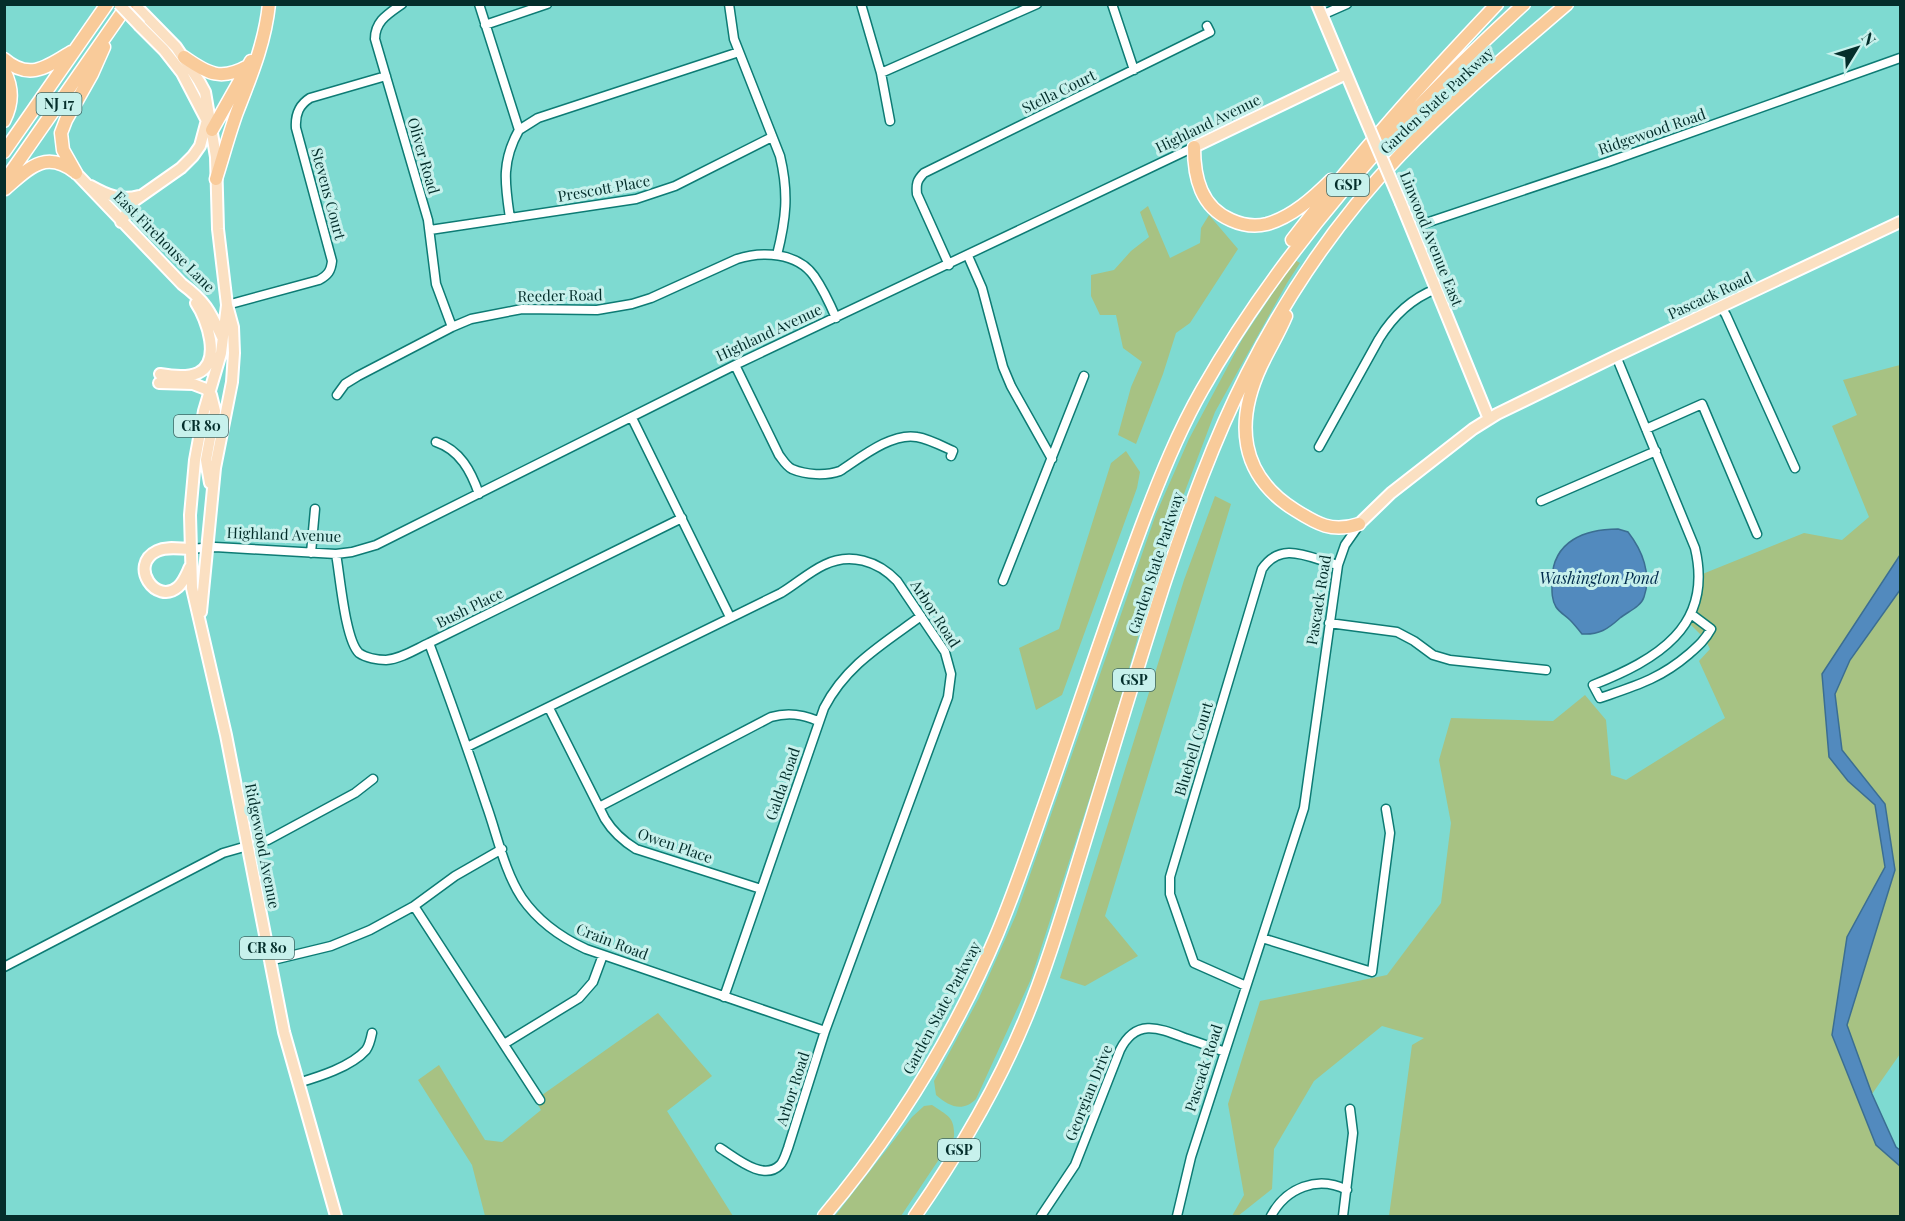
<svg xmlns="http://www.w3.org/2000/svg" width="1905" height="1221" font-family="'Playfair Display',serif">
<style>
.green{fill:#a7c283}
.water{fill:#528abe;stroke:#3b6e92;stroke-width:1.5}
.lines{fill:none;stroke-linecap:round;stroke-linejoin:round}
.minor-casing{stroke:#0d7b74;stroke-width:11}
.major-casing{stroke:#fff;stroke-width:14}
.highway-casing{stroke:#fff;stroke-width:15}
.minor{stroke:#fff;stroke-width:8}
.major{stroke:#fbe0c2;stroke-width:10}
.highway{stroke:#f9cb9a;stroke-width:12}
.major-bridge-casing{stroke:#fff;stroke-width:14;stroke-linecap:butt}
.major-bridge{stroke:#fbe0c2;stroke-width:10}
.labels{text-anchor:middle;stroke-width:6;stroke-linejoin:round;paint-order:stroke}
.shield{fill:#c7f1ec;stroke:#3e6865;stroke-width:1.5}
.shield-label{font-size:14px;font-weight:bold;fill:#042e2b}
.street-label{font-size:15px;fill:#042e2b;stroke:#c7f1ec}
.water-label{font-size:16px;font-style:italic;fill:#002b4d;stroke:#c7f1ec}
</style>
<rect width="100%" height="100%" fill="#7edad1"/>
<path class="green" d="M1148 206 1170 258 1200 243 1201 228 1209 215 1238 249 1190 323 1176 333 1163 374 1136 444 1118 435 1131 387 1142 362 1123 348 1116 315H1100L1091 296V275L1114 270 1131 251 1149 237 1140 212Z
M1295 260 1300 263 1287 283 1215 412 1173 523 1153 584 1110 735 1031 979 976 1099C962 1113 949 1106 936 1095L934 1081 979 998 1016 915 1156 514 1189 439 1243 338Z
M1900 365V1054L1872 1094 1847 1025 1895 870 1885 804 1852 783 1875 805 1885 868 1847 937 1832 1035 1876 1144 1900 1166V1216H1389L1412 1045 1424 1038 1382 1026 1314 1081 1274 1149 1272 1189 1238 1216H1232L1244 1195 1228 1104 1260 1001 1387 975 1441 903 1451 823 1439 760 1451 718 1553 721 1585 695 1606 720 1611 775 1626 780 1725 718 1699 661 1710 649 1705 639 1687 621 1700 575 1804 533 1842 540 1869 517 1832 426 1857 415 1843 380Z
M1126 451 1140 472 1137 488 1062 695 1036 710 1019 648 1059 629 1111 463Z
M1215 496 1231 504 1105 916 1138 956 1085 986 1060 978 1184 580Z
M658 1013 712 1076 667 1111 733 1216H485L472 1165 418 1080 439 1065 485 1140 502 1142 541 1110 535 1100Z
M932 1105C948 1116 955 1117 954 1137L901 1216H835L912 1117 924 1106Z"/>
<path class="water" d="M1618 529 1628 532C1642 550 1652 574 1644 597 1641 607 1627 612 1620 618 1608 629 1599 635 1582 634 1578 629 1574 624 1570 620 1565 615 1560 613 1556 607 1551 599 1552 589 1552 579 1553 541 1585 529 1618 529Z
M1900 555V590L1850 660 1835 694 1842 750 1885 804 1895 870 1847 1025 1872 1094 1896 1147 1900 1150V1166L1876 1145 1832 1035 1847 937 1885 867 1875 805 1848 781 1829 757 1822 674Z"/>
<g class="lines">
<g class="minor-casing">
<path id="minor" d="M402 4C388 14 375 21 375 39L428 220 436 284 452 327
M479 4 519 130C501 162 505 184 510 218
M729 4 734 39 780 156C789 194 786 219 777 255
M861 4 881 73 890 121
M1112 4 1134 70
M1322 15 1347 4
M485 25 547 4
M881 73 1037 4
M519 130 538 118 739 52
M1411 228 1608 162 1900 58
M430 230 636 199 675 186 772 137
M968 256 982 288 1003 367 1011 386 1052 459
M949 265 917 194C916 184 917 180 924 173L1210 32 1207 26
M227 305 319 280C328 275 331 271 332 261L296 128C295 114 299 105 310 98L386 76
M1721 307 1726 315 1795 468
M1616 356 1695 548C1714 627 1656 660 1593 685L1600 698C1635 686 1660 679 1689 654 1698 646 1705 640 1711 629L1691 614
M735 365 779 455C783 460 786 466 792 469 806 475 826 476 840 471 860 458 892 432 917 437 929 439 942 446 953 451L951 456
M337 395 345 384 358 376 452 327 471 319 522 309 597 310 632 304 651 298 737 259C762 251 797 252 814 276 823 289 830 304 836 318
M632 418 730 617
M1646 429 1702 404 1757 534
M436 442C460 450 471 471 479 494
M1319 447 1379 339C1393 316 1410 299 1436 289
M1541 501 1656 451
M190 549 215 547 336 554 352 552 376 545 735 365 1194 147
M311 553 315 509
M336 554C340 575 345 640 359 653 366 658 378 660 386 660 401 659 416 649 429 643L682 518
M1003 581 1084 376
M1329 623 1397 632 1414 641 1433 655 1450 660 1546 670
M429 643C449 696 468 750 486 804 497 834 504 871 522 898 538 921 560 937 586 949L825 1031
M549 708 605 819C613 832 623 841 636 849L761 889
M467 747 781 593C796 584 809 572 824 565 850 552 878 561 897 581L945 652 951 674 948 697 825 1031 788 1148C786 1153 784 1161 780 1165 763 1182 735 1157 720 1148
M599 807 771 717C788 712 802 714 818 721
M414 906 540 1100
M1262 938 1372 972 1390 833 1386 809
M269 961 331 946 370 930 414 906 455 876 502 849
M4 967 223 853 268 840 355 793 373 779
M1246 986 1194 963 1170 894V877L1262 569C1282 539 1311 559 1338 565
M724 997 824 708C846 665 883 644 921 616
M504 1044 579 998 593 982 603 955
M298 1083C318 1077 351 1067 366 1050 369 1046 371 1038 372 1033
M1041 1216 1075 1165 1120 1050C1136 1018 1159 1028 1185 1038 1198 1042 1211 1047 1225 1052
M1177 1216 1191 1157 1304 808 1338 565 1345 545 1359 525
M1271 1216C1286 1188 1317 1175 1347 1190
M1343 1216 1353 1133 1350 1109"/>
</g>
<g class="major-casing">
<path id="major" d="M134 4 176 47 199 81 205 92 216 157 218 229 227 305 233 327 234 353 232 382 215 468 201 612
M1317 4 1361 109
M140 26 164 50 182 73 206 119
M1194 147 1346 74
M76 173 182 284C205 301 210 311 222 337
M91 186C107 195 121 201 139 196
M1401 203 1489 419
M121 222 134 201 181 168 193 156 200 146 207 120
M227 305 221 353 204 411 195 460 190 515 192 588 226 735 284 1032 336 1216
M160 374C172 376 187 378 198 373 222 362 207 319 196 303
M159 383 193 384 206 389 211 395 215 411 206 460 210 483
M1359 524 1391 493 1473 429 1497 414 1616 356 1900 222
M190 549C180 549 167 546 157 551 128 565 156 606 178 587 184 582 187 573 190 567"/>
</g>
<g class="highway-casing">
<path id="highway" d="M184 57C208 74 221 81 248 66
M4 59C29 81 47 67 71 52
M4 70C13 88 13 103 4 121
M212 130 251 61
M1194 147C1194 178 1201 207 1231 220 1242 225 1255 227 1267 224 1292 217 1314 197 1331 180
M4 152 107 4
M76 173 63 150 61 133 66 120 92 74 104 47
M216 179C223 157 229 134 237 112 251 76 265 43 269 4
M4 182 128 4
M5 189C28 169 45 149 75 172
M1292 240C1355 157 1425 80 1497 4
M1286 316C1279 333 1269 349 1261 366 1235 422 1239 475 1295 510 1317 524 1332 533 1359 524
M824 1216C895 1132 954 1036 997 934 1017 886 1033 837 1050 789 1081 700 1110 610 1143 522 1160 477 1178 432 1202 390 1285 244 1400 117 1524 4
M915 1216C958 1154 996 1090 1025 1020 1048 964 1065 905 1083 847 1110 759 1136 671 1164 584 1188 512 1213 441 1247 374 1287 295 1338 219 1400 155 1452 101 1510 53 1567 4"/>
</g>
<use href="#minor" class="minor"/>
<use href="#major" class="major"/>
<use href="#highway" class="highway"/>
<g class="major-bridge-casing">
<path id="major-bridge" d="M119 4 140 26
M1361 109 1401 203"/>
</g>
<use href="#major-bridge" class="major-bridge"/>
</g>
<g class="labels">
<g class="shield">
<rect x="36.5" y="93" width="45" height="22" rx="4.5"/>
<rect x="1327" y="174" width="42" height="22" rx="4.5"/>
<rect x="174" y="415" width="54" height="22" rx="4.5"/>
<rect x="1113" y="669" width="42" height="22" rx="4.5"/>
<rect x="240" y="937" width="54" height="22" rx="4.5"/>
<rect x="938" y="1139" width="42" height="22" rx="4.5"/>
</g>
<g class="shield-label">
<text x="59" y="109">NJ 17</text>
<text x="1348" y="190">GSP</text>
<text x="201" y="431">CR 80</text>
<text x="1134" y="685">GSP</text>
<text x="267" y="953">CR 80</text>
<text x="959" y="1155">GSP</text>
</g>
<g class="street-label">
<text transform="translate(1059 92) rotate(-26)" y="5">Stella Court</text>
<text transform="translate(1437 101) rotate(-43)" y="5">Garden State Parkway</text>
<text transform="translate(1208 124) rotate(-26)" y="5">Highland Avenue</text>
<text transform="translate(1652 132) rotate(-19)" y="5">Ridgewood Road</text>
<text transform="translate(423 156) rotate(74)" y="5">Oliver Road</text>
<text transform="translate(604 189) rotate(-10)" y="5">Prescott Place</text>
<text transform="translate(328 194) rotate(75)" y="5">Stevens Court</text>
<text transform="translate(1431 239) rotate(68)" y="5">Linwood Avenue East</text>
<text transform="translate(164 242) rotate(45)" y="5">East Firehouse Lane</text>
<text transform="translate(560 296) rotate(-1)" y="5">Reeder Road</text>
<text transform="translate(1710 296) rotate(-25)" y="5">Pascack Road</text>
<text transform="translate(769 333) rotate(-25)" y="5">Highland Avenue</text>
<text transform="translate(284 535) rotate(2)" y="5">Highland Avenue</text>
<text transform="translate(1156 563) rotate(-72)" y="5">Garden State Parkway</text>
<text transform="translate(1319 600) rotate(-81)" y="5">Pascack Road</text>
<text transform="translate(470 608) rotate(-26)" y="5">Bush Place</text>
<text transform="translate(935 614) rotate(57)" y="5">Arbor Road</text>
<text transform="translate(1194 749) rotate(-73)" y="5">Bluebell Court</text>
<text transform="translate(783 784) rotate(-71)" y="5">Galda Road</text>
<text transform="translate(262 846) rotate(79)" y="5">Ridgewood Avenue</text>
<text transform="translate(675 846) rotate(19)" y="5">Owen Place</text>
<text transform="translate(612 942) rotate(21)" y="5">Crain Road</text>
<text transform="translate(942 1008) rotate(-62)" y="5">Garden State Parkway</text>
<text transform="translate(1204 1068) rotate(-72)" y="5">Pascack Road</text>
<text transform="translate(793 1089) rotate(-72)" y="5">Arbor Road</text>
<text transform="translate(1089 1093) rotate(-68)" y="5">Georgian Drive</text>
</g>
<g class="water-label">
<text x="1599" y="584">Washington Pond</text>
</g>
</g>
<rect width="1905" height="1221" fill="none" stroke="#042e2b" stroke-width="12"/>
<g transform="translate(1857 48) rotate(52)" stroke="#c7f1ec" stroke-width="4.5" paint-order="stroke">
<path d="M0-4.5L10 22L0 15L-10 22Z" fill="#042e2b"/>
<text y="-9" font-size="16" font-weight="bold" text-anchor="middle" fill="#042e2b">N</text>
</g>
</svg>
